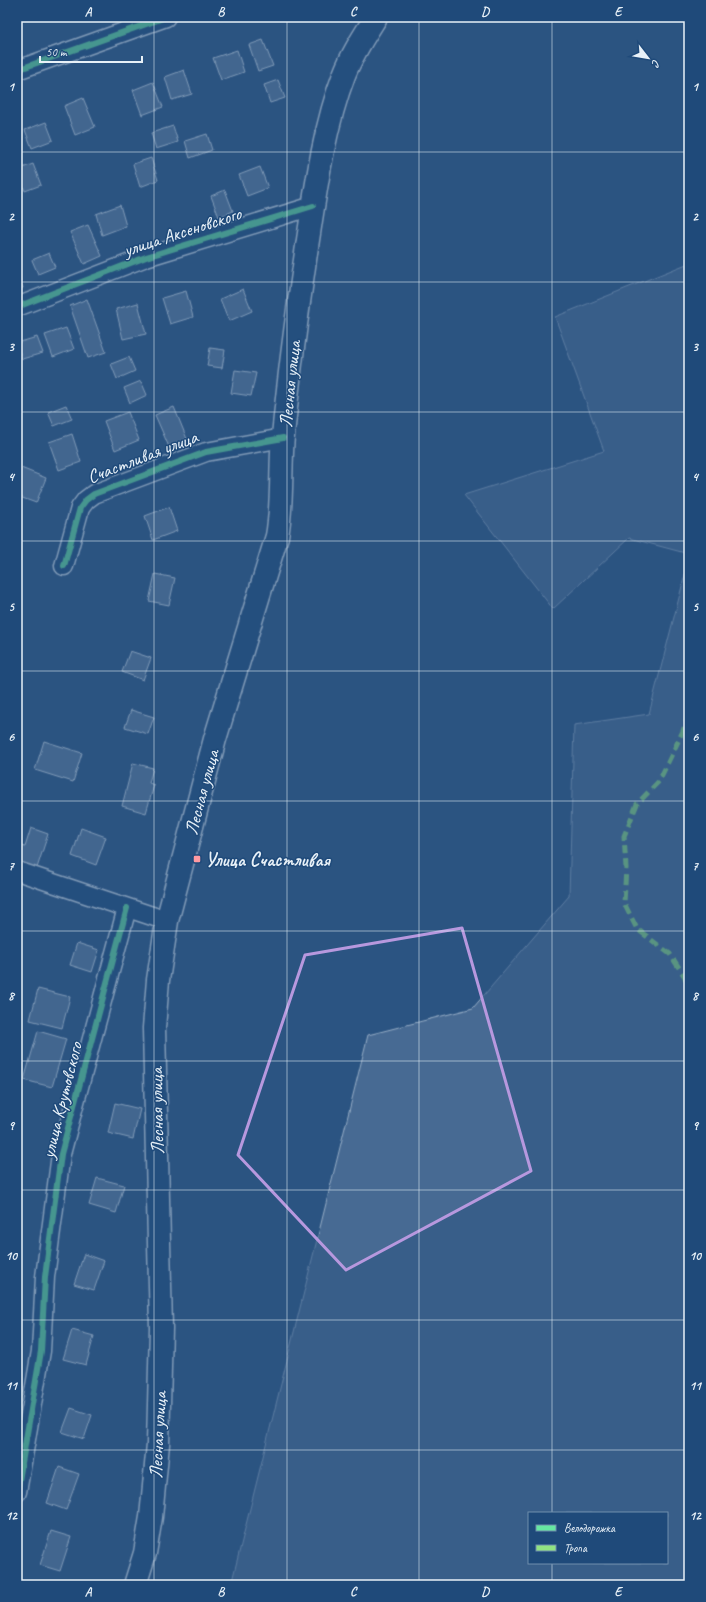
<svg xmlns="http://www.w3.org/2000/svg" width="706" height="1602" font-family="Caveat,sans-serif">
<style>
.green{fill:#476b93;stroke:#98aec6;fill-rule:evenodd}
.building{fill:#5d7da1;stroke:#e8f1f8}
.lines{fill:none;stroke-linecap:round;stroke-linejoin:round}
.minor-casing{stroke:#e8f1f8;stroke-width:21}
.major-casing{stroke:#e8f1f8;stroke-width:25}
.minor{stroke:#1f4a7a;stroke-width:18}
.major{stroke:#1f4a7a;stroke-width:22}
.quiet{stroke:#91e382;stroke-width:5;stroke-dasharray:10 5;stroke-linecap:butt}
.cycleway-casing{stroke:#1f4a7a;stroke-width:8}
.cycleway{stroke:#66e7a1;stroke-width:6}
.marked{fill:none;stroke:#b798de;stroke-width:3;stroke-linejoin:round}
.grid{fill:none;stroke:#e8f1f8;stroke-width:1;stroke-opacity:0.55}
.poi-dot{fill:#ff9aa2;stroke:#1f4a7a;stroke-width:1.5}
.labels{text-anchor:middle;stroke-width:3;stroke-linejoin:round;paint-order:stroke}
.street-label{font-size:19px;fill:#e8f1f8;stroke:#1f4a7a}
.poi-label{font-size:19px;font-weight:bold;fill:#e8f1f8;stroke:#1f4a7a;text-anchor:start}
.neatline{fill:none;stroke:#e8f1f8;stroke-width:1.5}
.grid-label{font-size:13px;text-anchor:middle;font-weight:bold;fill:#e8f1f8}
</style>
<rect width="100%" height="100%" fill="#2b5482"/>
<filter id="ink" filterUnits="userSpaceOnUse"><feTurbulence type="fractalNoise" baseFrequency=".025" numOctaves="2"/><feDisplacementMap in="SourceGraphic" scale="8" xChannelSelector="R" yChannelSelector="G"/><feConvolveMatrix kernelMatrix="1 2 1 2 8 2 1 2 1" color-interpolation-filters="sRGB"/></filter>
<g filter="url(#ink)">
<path class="green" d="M689 263V554L629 538 553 609 464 495 604 451 555 317Z
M689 559V1585H231L368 1035 473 1008 569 896 574 725 649 714ZM529 1513H667V1563H529Z"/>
<path class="building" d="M263 40 273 66 258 71 249 45Z
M237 50 244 72 221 80 213 58Z
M184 70 192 94 172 100 165 77Z
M278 80 285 98 270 103 264 85Z
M153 82 163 107 142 115 133 90Z
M83 98 95 127 75 135 64 106Z
M46 122 53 140 32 148 25 130Z
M173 126 178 142 156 149 151 133Z
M207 134 212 150 190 158 185 141Z
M151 158 158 180 140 187 133 164Z
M33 164 41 185 25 191 17 170Z
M260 167 268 188 247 196 239 175Z
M225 190 233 211 219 217 211 196Z
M120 205 126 226 102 235 96 214Z
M88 225 102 256 84 264 70 232Z
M49 253 55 267 38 274 32 260Z
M17 269 23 288 17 290Z
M243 289 252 311 229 321 220 299Z
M186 291 193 317 170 324 162 298Z
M87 299 106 352 88 358 70 306Z
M138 303 146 334 123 339 116 309Z
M66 328 74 349 53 357 45 335Z
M37 337 43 353 22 359 17 343Z
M210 348 225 350 222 368 207 366Z
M129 357 135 371 117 379 111 364Z
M235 370 256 373 251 396 231 393Z
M141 381 147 395 130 403 124 388Z
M66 405 72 419 54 426 48 412Z
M174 407 187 439 169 447 155 415Z
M128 412 139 440 115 450 104 421Z
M72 434 81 462 59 470 49 442Z
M21 468 46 478 36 503 17 496V479Z
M169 507 177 531 153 540 145 516Z
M155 574 175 578 169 605 149 601Z
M130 651 151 658 143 680 122 672Z
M131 710 154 717 148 734 125 727Z
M44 741 82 753 73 782 35 770Z
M133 763 153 768 149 783 154 785 146 813 122 806Z
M31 828 48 834 37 868 17 862V845L25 847Z
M81 828 106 837 96 865 72 856Z
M77 943 99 950 92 972 70 965Z
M38 989 70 997 62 1028 30 1020Z
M38 1031 66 1039 52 1087 24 1080Z
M115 1103 140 1109 133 1139 108 1133Z
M97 1178 124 1185 116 1213 89 1205Z
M84 1254 104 1261 94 1290 74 1284Z
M72 1330 94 1336 86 1365 63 1359Z
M71 1408 92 1415 84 1439 62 1432Z
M59 1467 79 1474 66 1510 47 1503Z
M51 1531 71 1537 60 1571 40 1565Z"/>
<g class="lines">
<g class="minor-casing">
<path id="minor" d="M17 70 166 17
M17 307 146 257 313 206
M64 566 80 508 86 500 94 494 206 452 283 438
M17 871 167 921
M17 1492 41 1351 45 1277 61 1154 127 908"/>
</g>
<g class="major-casing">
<path id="major" d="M135 1585 145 1553 151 1517 158 1444 161 1328 154 1028 158 980 167 921 215 739 277 536C283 503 280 469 283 436 289 375 297 314 306 253 315 195 323 130 344 75 352 54 364 36 376 17"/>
</g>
<use href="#minor" class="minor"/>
<use href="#major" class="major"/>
<path class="quiet" d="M689 713 683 731 659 781 637 804 624 836 626 868 624 903 637 929 670 954 685 977 689 994"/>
<g class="cycleway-casing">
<path id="cycleway" d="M17 70 166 17
M17 307 146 257 313 206
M64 566 80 508 86 500 94 494 206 452 283 438
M17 1492 41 1351 45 1277 61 1154 127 908"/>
</g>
<use href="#cycleway" class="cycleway"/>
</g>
</g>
<path d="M0 0H706V1602H0ZM462 928 531 1171 346 1270 238 1155 305 955Z" fill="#2b5482" fill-opacity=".55" fill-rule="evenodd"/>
<path class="marked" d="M462 928 531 1171 346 1270 238 1155 305 955Z"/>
<path class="grid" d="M154 17V1585M287 17V1585M419 17V1585M552 17V1513M17 152H689M17 282H689M17 412H689M17 541H689M17 671H689M17 801H689M17 931H689M17 1061H689M17 1190H689M17 1320H689M17 1450H689M552 1563V1585"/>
<rect class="poi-dot" x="193" y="855" width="8" height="8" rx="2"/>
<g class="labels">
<g class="street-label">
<text transform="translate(182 231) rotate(-18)" y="7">улица Аксеновского</text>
<text transform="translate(289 384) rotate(-84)" y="7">Лесная улица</text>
<text transform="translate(142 456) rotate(-21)" y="7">Счастливая улица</text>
<text transform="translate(201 792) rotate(-75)" y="7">Лесная улица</text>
<text transform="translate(61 1100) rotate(-76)" y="7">улица Крутовского</text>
<text transform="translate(156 1111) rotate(-91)" y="7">Лесная улица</text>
<text transform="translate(157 1435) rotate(-87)" y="7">Лесная улица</text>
</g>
<g class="poi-label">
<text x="205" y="866">Улица Счастливая</text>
</g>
</g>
<rect width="706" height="1602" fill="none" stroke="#1f4a7a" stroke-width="44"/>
<rect x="528" y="1512" width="140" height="52" fill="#1f4a7a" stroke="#6f8dac"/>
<rect x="536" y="1525" width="20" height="6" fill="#66e7a1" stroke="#6f8dac"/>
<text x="564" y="1532" font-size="12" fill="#e8f1f8">Велодорожка</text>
<rect x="536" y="1545" width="20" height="6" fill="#91e382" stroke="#6f8dac"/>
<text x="564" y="1552" font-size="12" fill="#e8f1f8">Тропа</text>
<g transform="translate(648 58) rotate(121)" stroke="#1f4a7a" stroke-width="3" paint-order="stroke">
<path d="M0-3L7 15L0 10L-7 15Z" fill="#e8f1f8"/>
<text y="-6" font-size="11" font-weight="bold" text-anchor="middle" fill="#e8f1f8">С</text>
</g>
<path d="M40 56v6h102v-6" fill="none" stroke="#e8f1f8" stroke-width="2"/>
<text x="46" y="56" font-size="12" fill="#e8f1f8" stroke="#1f4a7a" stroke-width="3" paint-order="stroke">50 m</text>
<rect x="22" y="22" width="662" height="1558" class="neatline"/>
<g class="grid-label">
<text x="88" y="16">A</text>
<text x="221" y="16">B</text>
<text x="353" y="16">C</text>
<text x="485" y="16">D</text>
<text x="618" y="16">E</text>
<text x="11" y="91">1</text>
<text x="695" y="91">1</text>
<text x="11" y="221">2</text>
<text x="695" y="221">2</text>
<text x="11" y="351">3</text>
<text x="695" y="351">3</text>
<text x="11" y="481">4</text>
<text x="695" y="481">4</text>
<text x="11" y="611">5</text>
<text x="695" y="611">5</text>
<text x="11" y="741">6</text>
<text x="695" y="741">6</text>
<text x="11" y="870">7</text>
<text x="695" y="870">7</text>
<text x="11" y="1000">8</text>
<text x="695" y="1000">8</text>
<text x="11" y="1130">9</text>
<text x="695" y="1130">9</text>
<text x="11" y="1260">10</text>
<text x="695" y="1260">10</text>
<text x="11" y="1390">11</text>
<text x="695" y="1390">11</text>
<text x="11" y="1520">12</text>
<text x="695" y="1520">12</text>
<text x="88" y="1596">A</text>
<text x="221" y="1596">B</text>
<text x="353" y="1596">C</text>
<text x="485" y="1596">D</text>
<text x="618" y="1596">E</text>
</g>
</svg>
